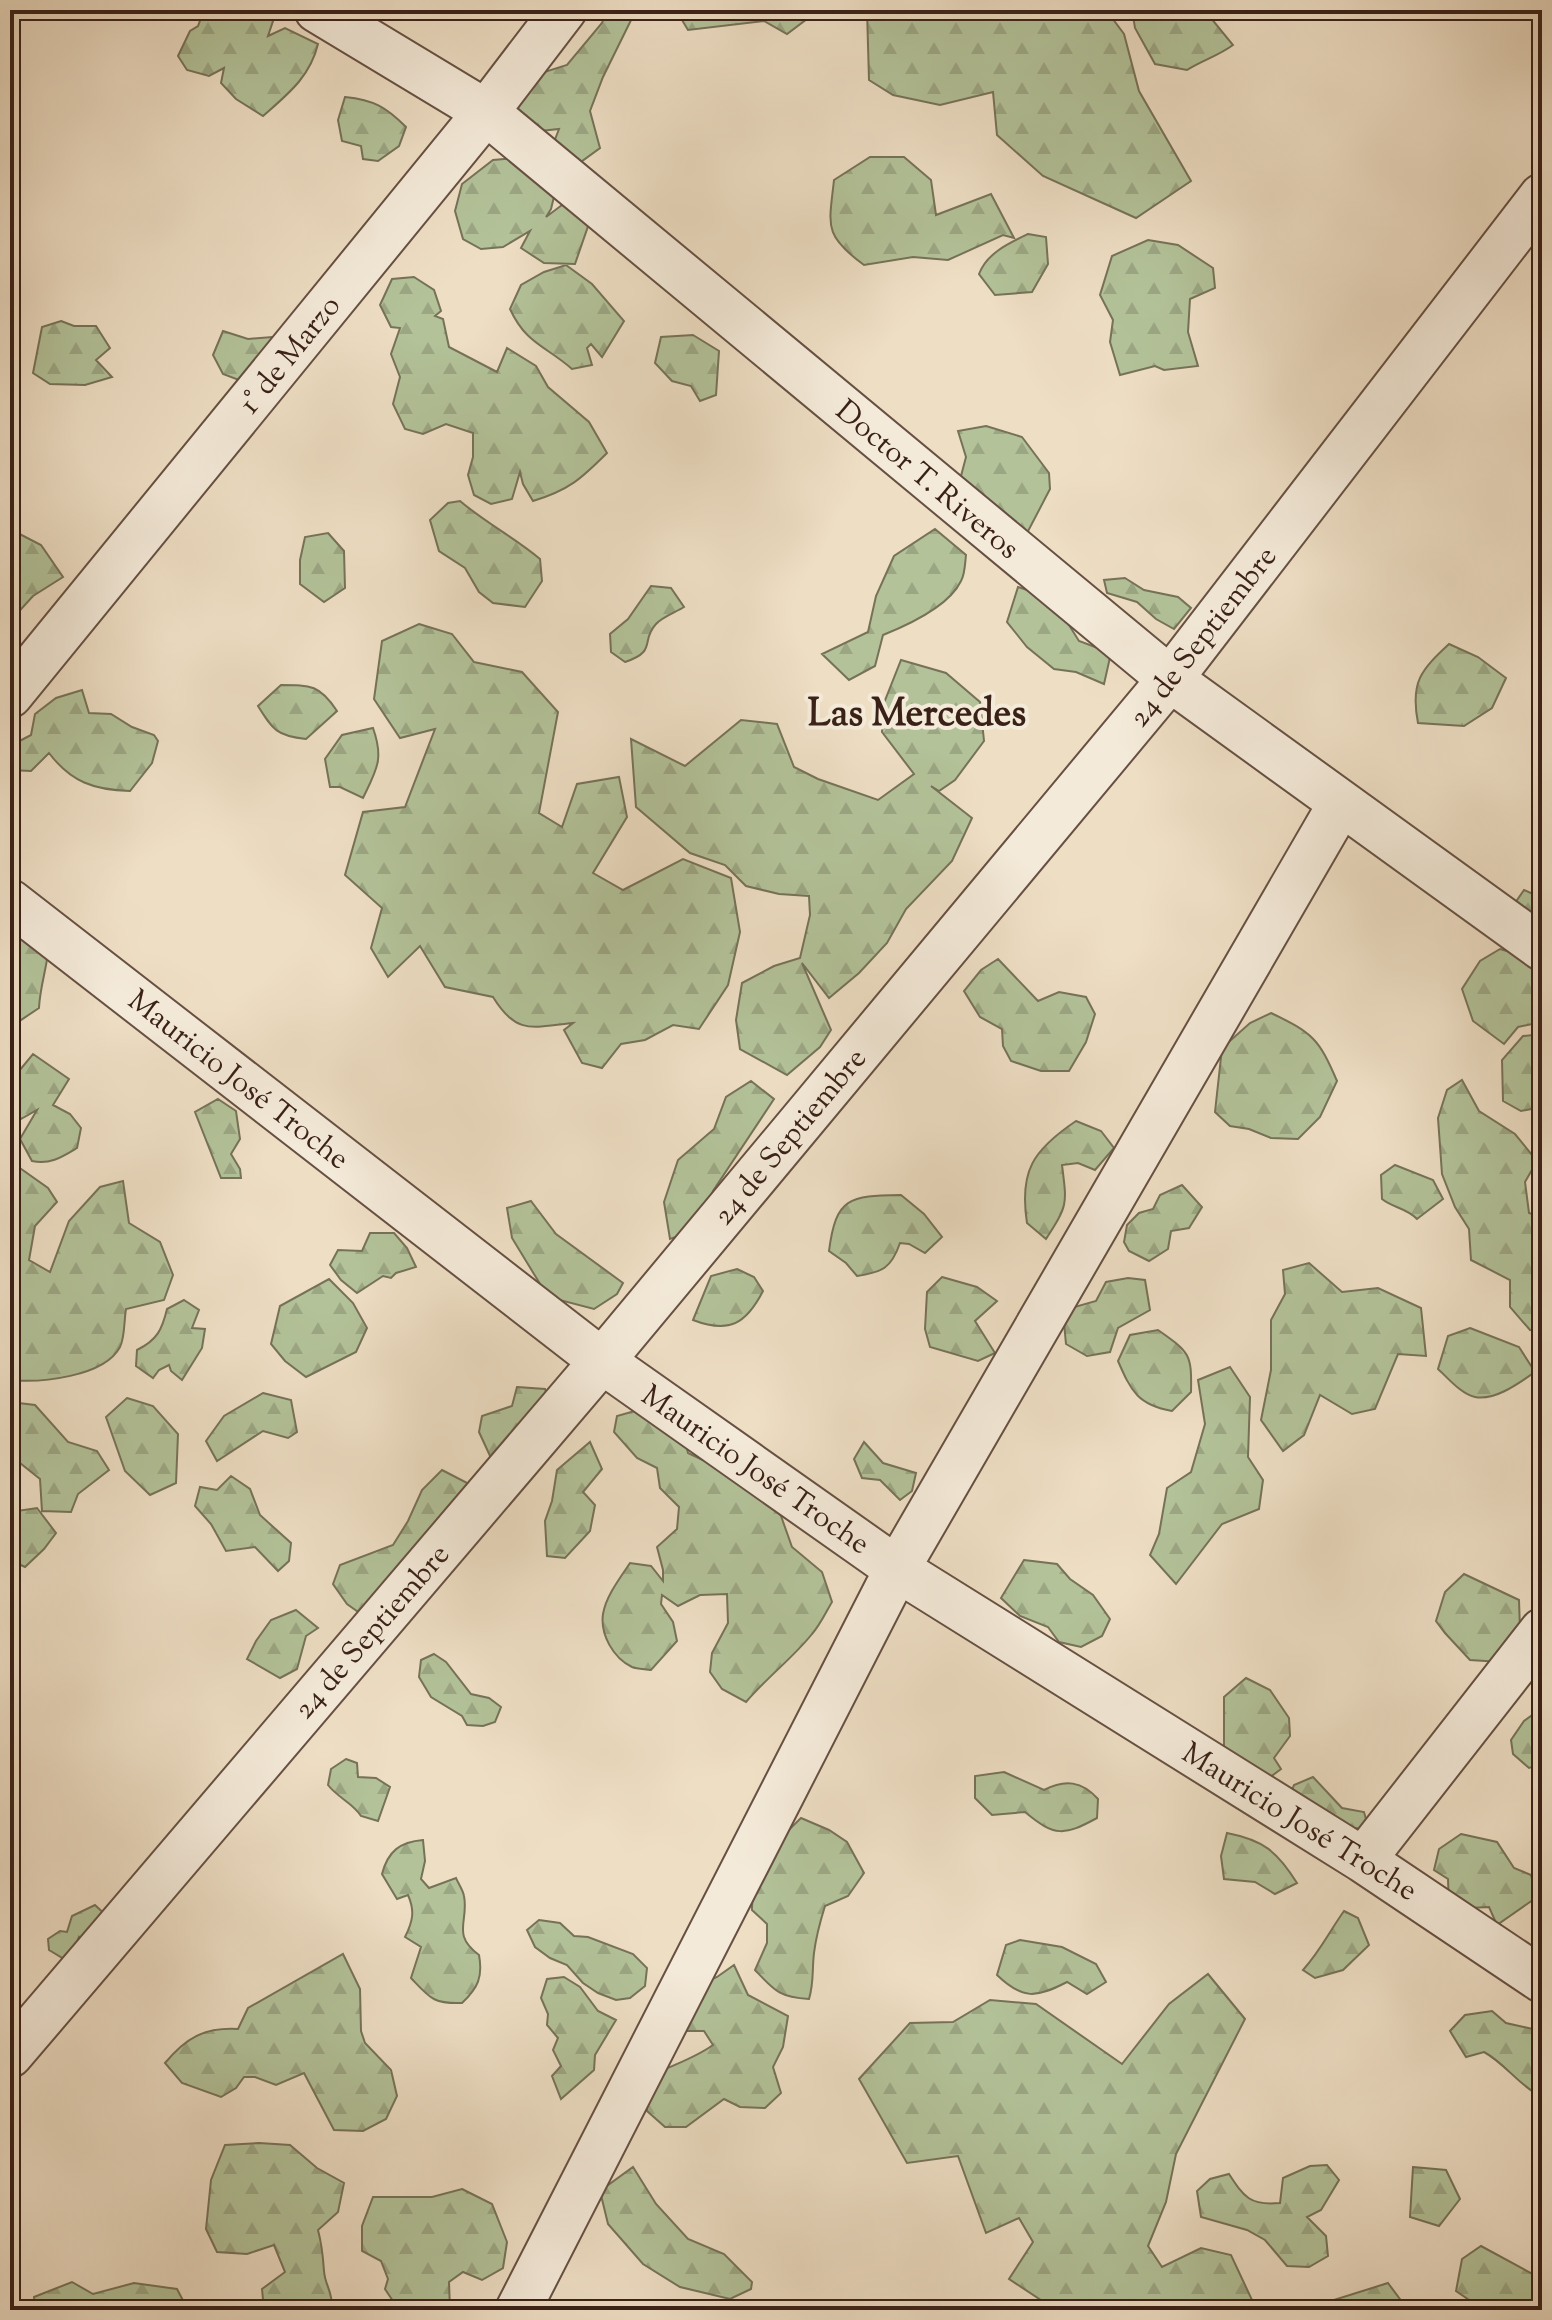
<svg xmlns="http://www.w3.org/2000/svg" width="1552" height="2320" font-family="'Sorts Mill Goudy',serif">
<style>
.forest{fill:url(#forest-firs);stroke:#767258;stroke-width:2}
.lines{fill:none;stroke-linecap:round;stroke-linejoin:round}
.street-casing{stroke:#675043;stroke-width:48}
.street{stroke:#f4ead9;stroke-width:44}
.labels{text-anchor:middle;stroke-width:8;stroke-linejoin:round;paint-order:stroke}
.street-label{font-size:30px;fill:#3a2118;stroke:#f4ead9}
.district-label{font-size:38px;font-weight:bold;fill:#3a2118;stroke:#f4ead9}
</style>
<defs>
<pattern id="forest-firs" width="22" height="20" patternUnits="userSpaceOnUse" patternTransform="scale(2)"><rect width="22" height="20" fill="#b3c299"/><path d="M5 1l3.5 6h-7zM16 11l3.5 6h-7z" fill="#9ba683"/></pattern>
</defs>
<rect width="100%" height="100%" fill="#eedec4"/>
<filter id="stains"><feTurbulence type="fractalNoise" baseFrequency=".0025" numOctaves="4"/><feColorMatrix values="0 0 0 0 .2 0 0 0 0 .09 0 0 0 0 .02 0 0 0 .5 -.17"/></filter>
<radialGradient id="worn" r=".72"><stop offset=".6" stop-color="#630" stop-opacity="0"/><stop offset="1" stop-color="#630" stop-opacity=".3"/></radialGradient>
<path class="forest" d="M204 10H259L273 21 268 36 285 28 318 44C310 77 288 94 263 116L236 99 221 83 224 68 209 76 187 70 178 56 190 31 198 26Z
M607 10H636L603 77 590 111 600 148 567 172 551 150 559 129 531 132 507 109 538 74 567 65 602 23Z
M676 10H819L787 34 764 21 688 30Z
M867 10H1106L1124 34 1139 91 1191 181 1136 218 1043 176 997 135 993 92 940 105 893 95 869 80Z
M1132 10H1226L1210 17 1233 45C1218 56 1203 60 1187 70L1155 64 1135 28Z
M345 97C374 100 386 107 406 127L399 146 378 161 363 159 361 146 342 141 338 120Z
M870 157H904L931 180 936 215 991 194 1014 238 1003 235 948 260 913 257 864 265C823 235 829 226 834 180Z
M514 158 559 176 551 209 546 217 578 193 595 206 575 264 544 263 521 248 530 231 503 247 481 249 463 239 455 211 462 184 493 160Z
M1028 234 1046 237 1048 264 1032 292 995 295 979 274C987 253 1009 243 1028 234Z
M1148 240 1178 245 1213 268 1215 288 1190 299 1188 332 1198 366 1164 370 1155 366 1120 375 1110 342 1113 320 1100 295 1112 256Z
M566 265 592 284 624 321 602 357 591 344 587 348 592 365 572 369C546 346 526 344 510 309L521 285 544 272Z
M414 277 434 290 441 311 435 316 443 319 449 347 497 372 507 348 536 366 548 387 589 422 607 453C581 479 569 490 533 501L523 484 520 472 512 499 491 504 474 495 468 475 473 457V433L446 424 423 434 405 429 393 404 400 377 391 354 400 328 391 327 380 305 392 279Z
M61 321 74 326H96L110 348 96 360 112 377 85 385 50 384 33 373 42 327Z
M223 331 248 339 272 337 281 360 244 382 223 374 213 355Z
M693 335 719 351 716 395 700 401 691 386 672 381 655 363 661 337Z
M986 426 1022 437 1049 473 1050 489 1025 537 975 513 961 476 966 457 958 431Z
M460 501C486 523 515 538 540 559L542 581 525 607 493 603 479 592 465 568 439 551 430 520 448 503Z
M10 529 41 545 63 577 33 596 13 618H10Z
M935 529 966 555C965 563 965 574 961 581 949 606 908 625 883 635L875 666 849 680 822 654 868 632 876 596 894 556Z
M328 533 344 551 345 588 324 602 300 584V560L305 537Z
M1125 578 1144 590 1178 597 1191 608 1174 629 1156 619 1137 602 1107 593 1104 580Z
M651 586 671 588 684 607C676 612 662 617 656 624 640 641 658 651 625 662L611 652 610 634 628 619Z
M1018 587 1052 598 1079 641 1111 653 1104 684 1076 672 1054 669 1027 647 1007 622Z
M419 624 452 634 474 662 522 672 558 712 539 813 562 827 577 784 619 777 627 817 593 873 623 890 683 859 731 878 740 932 728 985 699 1029 673 1025 645 1040 621 1044 602 1068 582 1063 564 1030 573 1023C533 1027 517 1036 493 997L445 987 420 946 388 977 371 948 382 908 345 875 363 812 405 807 435 729 400 738 374 699 382 641Z
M1449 644 1478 657 1506 678 1492 708 1464 726 1418 723C1410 682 1421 670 1449 644Z
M901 660 946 673 980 702 984 741 955 780 939 791 931 786 972 818 952 861 906 909 887 943 859 973 829 998 802 963 831 1030 820 1047 787 1075 740 1049 736 1020 742 983 774 966 800 958 810 915 809 896 779 894 746 886 725 865 690 853 636 807 631 739 685 766 741 720 777 724 794 767 818 779 878 800 914 774 882 732 884 703Z
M281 685C311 685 320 685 337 711L306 739C277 736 273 730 258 706Z
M82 690 89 713 111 714 132 727 154 735 158 741 152 763 130 791C94 790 71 782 49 753L31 771 10 770 12 745 31 735 35 714 56 698Z
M373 728C384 759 377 769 363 798L340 787H330L325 759 342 735Z
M1524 890 1542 898V934L1506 916Z
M26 926 49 943C48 965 40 985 39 1008L18 1022 10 1018V936Z
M1500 949 1542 961V1022L1518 1027 1504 1044 1473 1021 1462 989 1480 961Z
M998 959 1038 1001 1059 992 1086 997 1095 1014 1086 1042 1069 1071H1041L1011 1061 1003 1046 1002 1029 980 1017 964 991 981 970Z
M1271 1013C1313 1033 1319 1039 1337 1081L1320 1117 1298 1139 1271 1138 1249 1129 1230 1126 1215 1112 1222 1048 1250 1023Z
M1542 1034V1107L1521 1111 1503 1101 1502 1060 1523 1036Z
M33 1054 69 1079 53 1105 70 1114 81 1128 77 1148C62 1157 50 1165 32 1161L20 1139 37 1110 21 1119 10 1099 19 1071Z
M1462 1080 1479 1111 1515 1134 1537 1161 1525 1182 1529 1213 1542 1217V1331L1530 1330 1510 1307V1280L1471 1260 1469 1229 1455 1207 1442 1174 1438 1118 1447 1090Z
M751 1081 774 1099 713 1191 699 1229 670 1239 664 1202 678 1160 714 1129 726 1097Z
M218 1099 236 1111 240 1139 231 1154 240 1169 241 1178H221L195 1112Z
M1076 1121 1101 1131 1114 1148 1095 1170 1078 1163 1062 1165C1067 1205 1068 1205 1046 1239L1027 1223C1019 1171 1033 1150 1076 1121Z
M1395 1165 1433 1180 1443 1199 1417 1219C1407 1208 1393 1208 1382 1199L1381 1175Z
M17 1166 48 1188 57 1202 35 1226 29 1260 50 1272 69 1221 100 1187 123 1181 129 1223 160 1242 173 1275 164 1300 126 1309C124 1320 125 1337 120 1347 104 1377 40 1383 10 1380V1171Z
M1182 1185 1202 1207 1189 1228 1171 1231 1168 1249 1149 1261 1129 1251 1124 1242 1127 1225 1139 1213 1153 1209 1160 1195Z
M901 1195 924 1214 942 1237 925 1253 909 1244 900 1243C891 1269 882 1272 857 1276L846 1263 829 1251C836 1197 849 1196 901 1195Z
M531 1201 556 1234 623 1283 617 1294 594 1309 548 1297 512 1238 507 1208Z
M370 1233H394L407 1248 416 1267 396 1273 391 1278 383 1276 357 1293 341 1280 330 1265 338 1250 362 1251Z
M1309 1263 1342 1292 1378 1288 1421 1308 1426 1356 1398 1354 1375 1409 1352 1414 1320 1395 1304 1435 1283 1451 1261 1420 1271 1370V1320L1285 1294 1283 1270Z
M737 1269 754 1277 763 1291C746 1324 729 1334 693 1320L711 1276Z
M942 1277 977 1287 997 1301 975 1321 995 1353 978 1361 930 1347 925 1329 927 1292Z
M1128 1278 1145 1280 1150 1310 1118 1328 1110 1352 1087 1356 1066 1344 1064 1323 1071 1308 1096 1301 1106 1282Z
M329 1279 353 1303 367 1328 356 1352 306 1377 285 1361 271 1344 280 1306Z
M184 1300 199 1310 192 1328 205 1329 202 1348 182 1380 171 1371 169 1365 159 1370 153 1378 136 1366 137 1350C157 1340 162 1330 167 1309Z
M1470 1328 1519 1347 1535 1372C1519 1383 1495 1401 1475 1397 1461 1394 1448 1378 1438 1369L1448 1336Z
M1158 1330C1189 1352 1192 1353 1191 1392L1172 1411C1138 1405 1131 1391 1118 1361L1130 1335Z
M1230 1367 1250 1397 1248 1457 1263 1480 1259 1509 1222 1524 1176 1584 1150 1555 1159 1534 1167 1488 1191 1472 1205 1424 1198 1380Z
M517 1387 545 1389 554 1417 491 1458 479 1432 482 1416 512 1406Z
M263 1393 291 1400 297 1432 288 1438 263 1431 217 1461 206 1441 224 1416Z
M127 1398 153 1406 178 1434 176 1483 150 1495 125 1471 106 1417Z
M10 1402 35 1405 68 1442 97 1451 109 1470 78 1494 71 1512 42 1511 40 1479 10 1455Z
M652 1406 682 1426 688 1453 713 1465 737 1456 781 1516 792 1547 822 1572 832 1602C826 1612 820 1625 812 1634 792 1659 767 1677 746 1702L722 1689 710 1672 712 1653 728 1623 727 1594 700 1595 678 1606 662 1595 661 1604 673 1622 677 1641 651 1670C645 1669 637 1669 632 1667 613 1658 600 1634 603 1614 606 1596 620 1578 630 1563L651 1566 663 1581V1570L657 1547 677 1529 679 1507 660 1488 657 1468 637 1458 614 1432 617 1416Z
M590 1442 602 1469 583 1492 595 1505 590 1531 565 1558 547 1556 545 1521 552 1501 557 1470Z
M864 1442 883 1463 916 1473 912 1491 900 1500 880 1480 862 1478 854 1459Z
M442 1470 475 1487 368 1619 347 1604 333 1584 340 1565 393 1545 408 1521 422 1490Z
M231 1476 250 1489 260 1515 291 1543 289 1561 278 1571 255 1547 226 1551 211 1524 195 1506 200 1487 217 1490Z
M37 1508 56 1533 44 1549 25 1567 10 1560V1512Z
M1024 1560 1057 1564 1070 1579 1093 1595 1110 1619 1102 1636 1081 1647 1059 1642 1048 1627 1020 1616 1001 1598Z
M1464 1574 1519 1600 1520 1630 1516 1663 1470 1660 1445 1633 1436 1621 1445 1592Z
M296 1610 318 1628 306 1636 297 1669 280 1678 247 1659 256 1641 271 1620Z
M434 1654 446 1662 471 1694 489 1698 501 1707 495 1722 483 1726 467 1725 462 1716 431 1697 419 1677 421 1660Z
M1246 1678 1270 1690 1289 1718 1290 1736 1274 1758 1281 1769 1265 1781 1224 1779V1697Z
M1542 1708V1764L1529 1768 1513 1754 1511 1740 1524 1721Z
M346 1759 357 1763 358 1777 376 1778 390 1787 378 1821 361 1816C353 1803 338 1798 328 1785L331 1769Z
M1004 1772 1044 1790C1065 1779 1082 1781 1098 1799L1097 1818C1064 1836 1055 1837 1025 1812L992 1815 975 1798V1776Z
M1313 1777 1342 1808 1364 1812 1369 1830 1319 1823 1289 1797 1294 1785Z
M801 1818 829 1830 847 1842 864 1873 848 1896 825 1906C820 1922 816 1937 814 1953 812 1969 814 1983 809 1999 779 1997 775 1991 755 1970L767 1943V1924L752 1910C751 1872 774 1843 801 1818Z
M1227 1833C1263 1840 1277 1851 1297 1883L1275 1894 1255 1882 1224 1879 1221 1856Z
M1461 1834 1497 1842 1514 1868 1531 1875 1537 1897 1497 1925 1489 1907 1449 1909 1448 1879 1434 1870 1439 1849Z
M423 1840 425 1861 421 1879 429 1888 456 1878C458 1883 463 1890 464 1896 469 1922 451 1934 479 1955 483 1977 478 1988 462 2003 433 2004 430 1998 411 1978L421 1947 405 1937C413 1921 415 1911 408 1895L397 1899 382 1874C388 1851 400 1842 423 1840Z
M95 1905 110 1919 86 1945 79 1937 69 1962 49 1950 48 1939 60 1931 67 1932 72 1916Z
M1344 1911 1358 1918 1369 1945 1343 1970 1315 1978 1303 1970C1321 1950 1329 1932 1344 1911Z
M539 1920 560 1923 574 1936 588 1937 633 1954 647 1968 645 1986 630 1998 616 2000 598 1993 583 1983 567 1965 550 1958 535 1947 527 1930Z
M1020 1940 1062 1947 1096 1964 1106 1982 1087 1994 1067 1982C1036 1998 1023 2000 997 1975L1006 1945Z
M343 1954 360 1989 361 2031 365 2043 391 2070 397 2096 386 2119 363 2131 334 2130 304 2073 276 2085 255 2077H244L236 2088 221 2097 182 2083 165 2063C186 2038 204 2027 238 2029L248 2008Z
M734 1965 748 1995 788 2016 783 2047 773 2067 781 2093 765 2108 740 2107 724 2099 686 2127H665L647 2111 646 2078C669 2066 692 2060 713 2045L704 2031H684L686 1991 717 1977Z
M1208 1974 1245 2019 1176 2154 1166 2202 1148 2246 1162 2267 1201 2248 1231 2255 1252 2300 1248 2310H1056L1009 2279 1033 2242 1019 2218 986 2233 958 2156 907 2163 859 2079 910 2023 953 2022 990 2000 1036 2004 1122 2064 1169 2004Z
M564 1977 580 1987 598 2011 616 2020 595 2055 594 2070 561 2099 552 2076 561 2066 553 2050 558 2038 547 2025 548 2014 541 1998 547 1979Z
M1492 2011 1506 2023 1542 2031V2097C1519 2086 1506 2064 1484 2052L1466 2057 1450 2031 1465 2015Z
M259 2143 290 2145 317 2168 344 2183 338 2212 318 2230C322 2245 323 2256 324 2271 325 2286 333 2291 332 2310H264L262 2289 285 2272 274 2245 247 2254 217 2252 206 2229 211 2180 225 2145Z
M1327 2165 1339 2180 1321 2210 1307 2217 1326 2236 1328 2256 1309 2267 1287 2266 1265 2240 1247 2230 1201 2217 1197 2191 1210 2179 1229 2174C1244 2197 1250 2206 1280 2203L1283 2178 1310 2166Z
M633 2167 656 2204 688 2239 724 2254 752 2282 751 2289 730 2299 680 2287 643 2264 608 2224 600 2191Z
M1413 2167 1446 2170 1460 2199 1439 2226 1410 2217Z
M462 2189 492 2204 507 2242 503 2268 482 2280 463 2272 449 2282 450 2310H399L385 2289 388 2279 381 2261 362 2251V2226L373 2197H432Z
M1481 2246 1542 2279V2310H1484L1456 2291 1462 2259Z
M72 2282 93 2294 134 2283 177 2289 188 2310H35L34 2297Z
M1388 2283 1408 2310H1302Z"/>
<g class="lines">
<g class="street-casing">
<path id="street" d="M317 10 486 112 1170 679 1542 948
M10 695 486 112 564 10
M10 902 602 1361 897 1569 1363 1860 1542 1980
M1363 1860 1542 1631
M10 2055 602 1361 1170 679 1542 196
M518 2310 897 1569 1341 803"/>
</g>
<use href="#street" class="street"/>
</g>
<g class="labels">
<g class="street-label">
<text transform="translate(289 354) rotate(-51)" y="10">1° de Marzo</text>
<text transform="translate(928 479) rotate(40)" y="10">Doctor T. Riveros</text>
<text transform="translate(1202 636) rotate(-52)" y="10">24 de Septiembre</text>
<text transform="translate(239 1079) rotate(38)" y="10">Mauricio José Troche</text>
<text transform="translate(789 1136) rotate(-50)" y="10">24 de Septiembre</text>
<text transform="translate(756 1469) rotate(35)" y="10">Mauricio José Troche</text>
<text transform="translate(371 1631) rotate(-49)" y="10">24 de Septiembre</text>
<text transform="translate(1300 1821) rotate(32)" y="10">Mauricio José Troche</text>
</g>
<g class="district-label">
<text x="917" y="725">Las Mercedes</text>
</g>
</g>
<rect width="1552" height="2320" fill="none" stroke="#eedec4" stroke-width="40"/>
<rect x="12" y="12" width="1528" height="2296" fill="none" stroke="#3a2118" stroke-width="4"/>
<rect x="20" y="20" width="1512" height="2280" fill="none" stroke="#3a2118" stroke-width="2"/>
<rect width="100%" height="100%" filter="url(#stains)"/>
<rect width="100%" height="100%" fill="url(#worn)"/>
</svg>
